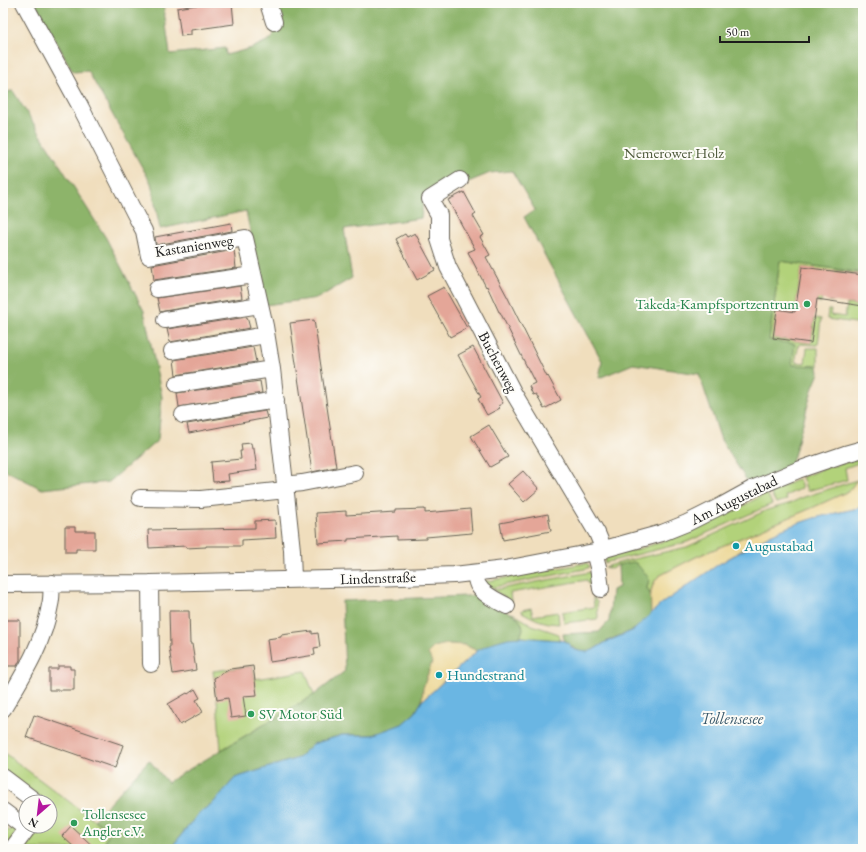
<svg xmlns="http://www.w3.org/2000/svg" width="866" height="852" font-family="'EB Garamond',serif">
<style>
.green{fill:#b2d27a;stroke:#67774b}
.forest{fill:#8db46a;stroke:#546843}
.sand{fill:#eeda9e;stroke:#857b5d}
.water{fill:#6ab6e3;stroke:#436980}
.building{fill:#e4a698}
.lines{fill:none;stroke-linecap:round;stroke-linejoin:round}
.minor-casing{stroke:#666054;stroke-width:18}
.minor{stroke:#fff;stroke-width:16}
.leisure-dot{fill:#2e9e5b;stroke:#fdfcf7;stroke-width:1.5}
.culture-dot{fill:#0f9aa8;stroke:#fdfcf7;stroke-width:1.5}
.labels{text-anchor:middle;stroke-width:4;stroke-linejoin:round;paint-order:stroke}
.park-label{font-size:15px;fill:#505c3d;stroke:#fdfcf7}
.street-label{font-size:15px;fill:#1c1c1c;stroke:#fdfcf7}
.leisure-label{font-size:15px;fill:#27864d;stroke:#fdfcf7;text-anchor:start}
.culture-label{font-size:15px;fill:#0d838f;stroke:#fdfcf7;text-anchor:start}
.water-label{font-size:16px;font-style:italic;fill:#3b5a6c;stroke:#fdfcf7}
</style>
<rect width="100%" height="100%" fill="#fdfcf7"/>
<filter id="ink" filterUnits="userSpaceOnUse"><feTurbulence type="fractalNoise" baseFrequency=".025" numOctaves="2"/><feDisplacementMap in="SourceGraphic" scale="8" xChannelSelector="R" yChannelSelector="G"/><feConvolveMatrix kernelMatrix="1 2 1 2 8 2 1 2 1" color-interpolation-filters="sRGB"/></filter>
<filter id="wash" filterUnits="userSpaceOnUse"><feTurbulence type="fractalNoise" baseFrequency=".012" numOctaves="4" result="noise"/><feDisplacementMap in="SourceGraphic" scale="16" xChannelSelector="R" yChannelSelector="G"/><feGaussianBlur stdDeviation="0.9" result="paint"/><feColorMatrix in="noise" values="0 0 0 0 0 0 0 0 0 0 0 0 0 0 0 0 0 1.4 0 .05"/><feComposite in="paint" operator="in"/></filter>
<g filter="url(#wash)">
<rect width="100%" height="100%" fill="#f0debd"/>
<path class="green" d="M780 261 863 273V275L837 271 832 302 829 301 832 277 825 276 821 303 817 302 821 270 802 267 795 312 777 309 773 338 811 343 815 318 821 319 818 345 799 344 795 362 805 363 807 348H818V366L792 365 769 340Z
M847 304 863 306V324L827 319 828 310H831L830 315 845 317Z
M862 458V460L861 462 845 468 847 480 807 491 802 477 822 469Z
M799 479 802 488 785 496 787 500 776 503 770 492Z
M857 480 849 491 812 508 696 557 659 576C653 582 651 588 651 596L647 588 649 580 618 565 611 569 605 567 625 561 687 547 767 510 788 504 804 497Z
M767 493 772 504 687 542 604 563 606 558 626 552 632 551 683 535 710 523Z
M586 563 589 565 590 567 585 569 489 588 482 582Z
M591 572 593 583 590 586 587 580 510 593 511 601 493 590Z
M593 597 597 602 598 617 597 619 564 623 562 612 594 607Z
M531 608 533 616 558 612 559 624C543 623 536 620 522 612V610Z
M514 614 532 625 559 634V640L520 637C525 624 522 623 514 614Z
M253 666 255 679 305 671 314 695 221 750 217 700 213 671Z
M3 752 111 833 105 840 106 849H22L40 826H50V802H47L3 770Z
M14 825 18 828 7 849H3V826L9 831Z"/>
<path class="forest" d="M35 3H163L170 54 225 48 226 55 252 48 271 39 277 22 272 3H863V273L780 261 769 340 795 344 792 365 818 366 819 373 812 390 792 463 790 467 749 484 721 440 699 374 633 364 599 378 602 361 524 217 535 210 512 171 490 173 461 185 424 196 421 218 344 229 352 278 318 298 265 305 246 211 160 229 151 183 88 71 73 72Z
M13 91 106 238 144 311 162 397 158 440 109 482 42 489 3 469V92Z
M633 562 636 563 648 577 649 580 647 588 651 596V614C646 619 640 627 633 630 624 635 613 637 604 643 598 646 592 652 585 652 575 652 572 645 564 641L563 634 599 632 609 621 612 590 619 587 618 565Z
M475 595 502 610 514 614 521 622 523 629 520 637C502 639 492 643 477 651L465 645 447 644 432 662 423 688 422 701 415 713 403 724 372 735H342L313 744 298 758 235 778 214 802 199 813 170 849H106L105 840 111 832 94 820 149 760 168 783 171 780 314 695 345 671 342 601 467 596Z"/>
<path class="sand" d="M857 480H863V507C838 513 813 517 790 527 756 540 724 560 695 581 680 591 664 601 651 614 651 599 648 588 659 576L696 557 812 508 849 491Z
M447 644 465 645 477 651 422 701 423 688 432 662 428 653 434 647Z"/>
<path class="water" d="M863 507V849H170L199 813 214 802 235 778 298 758 313 744 342 735H372L402 724 415 713 422 701 477 651 494 642 508 638 520 637 559 640 564 641 569 644 573 649 579 651 587 652 593 650 606 642 634 630 661 604 719 564 770 535 790 526 814 518Z"/>
<g id="blocks">
<path class="building" d="M210 3H232L234 24 191 30V35L181 36 177 8Z
M464 192 476 214 473 216 484 235 480 237 490 255 486 257 508 298 547 377 548 376 561 400 544 409 536 394 533 395 529 386 535 383 522 357 500 312H499L487 286 486 287 468 252 475 249 448 200Z
M231 223 232 231 156 245 155 237Z
M415 233 435 270 417 280 396 239 405 234 407 237Z
M234 250 236 268 154 280 152 265Z
M802 267 863 275V306L817 299 811 343 773 338 777 309 795 312Z
M240 286 242 298 164 311 160 312 157 298Z
M444 287 467 328 450 337 427 296Z
M247 317 250 328 170 342 167 329Z
M314 320 336 467 312 472 290 323Z
M253 347 256 362 176 375 174 360Z
M473 347 503 403 498 406 500 408 487 415 478 399 481 397 458 355Z
M260 381 262 393 179 407 177 393Z
M265 411 267 418 189 433 187 424Z
M489 425 508 457 490 467 471 436Z
M251 443 252 449H254L257 470 228 474 229 481 213 482 211 462 241 459 240 451H242L241 444Z
M523 471 539 489 524 502 508 484Z
M425 509V513L470 509 472 533 426 537V539L397 540V536L348 539V541L318 543 316 513 346 511V515L396 512V510Z
M548 514 551 531 503 540 500 523Z
M275 520 276 538 242 540V546H206V547L186 548V546L149 548 148 530 255 528V521Z
M65 527H75V531H95V549H76V552H65Z
M169 611H189L190 644H192L196 670 173 674 169 647H170Z
M3 620H20V660L17 666H3Z
M312 631V634L318 633 320 647 314 648 315 655 270 662 267 639 281 637V635Z
M58 666H70V669H74V690H49V669H58Z
M253 666 257 695 243 696 246 716 231 718 228 698 217 700 214 678 230 669Z
M195 689 200 698 196 700 203 712 180 725 168 704 187 693 188 694Z
M34 715 123 745 115 768 26 737Z
M71 826 96 849H76L62 836Z"/>
</g>
</g>
<g filter="url(#ink)">
<use href="#blocks" fill-opacity="0" stroke="#666054" stroke-width="1"/>
<g class="lines">
<g class="minor-casing">
<path id="minor" d="M24 3 79 104 135 214 144 231 149 256 245 238 265 326 272 369 284 475 292 550 293 580
M268 3 274 22
M460 180 430 199 439 215V239L448 267 513 392 597 533 604 550
M157 289 253 275
M165 320 260 305
M172 351 266 335
M177 384 272 369
M183 415 276 400
M285 485 302 483 355 473
M140 498 201 499 286 490
M594 552 598 567 601 589
M475 573C476 577 476 582 478 585 483 595 498 601 507 606
M150 583 151 664
M3 584 150 583 375 578 454 575 505 569 594 552 662 533 687 523 723 505 752 489 798 470 845 454 863 449
M3 709C22 677 44 643 50 605 52 598 51 591 52 583
M3 777 36 802
M3 811 27 829
M12 849 27 829 31 826"/>
</g>
<use href="#minor" class="minor"/>
</g>
</g>
<g class="leisure-dot">
<circle cx="807" cy="304" r="4"/>
<circle cx="251" cy="714" r="4"/>
<circle cx="74" cy="823" r="4"/>
</g>
<g class="culture-dot">
<circle cx="736" cy="546" r="4"/>
<circle cx="439" cy="675" r="4"/>
</g>
<g class="labels">
<g class="park-label">
<text x="674" y="158">Nemerower Holz</text>
</g>
<g class="street-label">
<text transform="translate(194 246) rotate(-9)" y="5">Kastanienweg</text>
<text transform="translate(498 362) rotate(62)" y="5">Buchenweg</text>
<text transform="translate(734 500) rotate(-26)" y="5">Am Augustabad</text>
<text transform="translate(378 578) rotate(-2)" y="5">Lindenstraße</text>
</g>
<g class="leisure-label">
<text x="799" y="309" text-anchor="end">Takeda-Kampfsportzentrum</text>
<text x="259" y="719">SV Motor Süd</text>
<text x="82" y="819">Tollensesee<tspan x="82" dy="17">Angler e.V.</tspan></text>
</g>
<g class="culture-label">
<text x="744" y="551">Augustabad</text>
<text x="447" y="680">Hundestrand</text>
</g>
<g class="water-label">
<text x="732" y="724">Tollensesee</text>
</g>
</g>
<rect width="866" height="852" fill="none" stroke="#fdfcf7" stroke-width="16"/>
<g transform="translate(38 814) rotate(208)"><circle r="19" fill="#fdfcf7" stroke="#a3a29f"/>
<path d="M0-3L7 15L0 10L-7 15Z" fill="#b5179e"/>
<text y="-6" font-size="11" font-weight="bold" text-anchor="middle" fill="#1c1c1c">N</text>
</g>
<path d="M720 36v6h89v-6" fill="none" stroke="#1c1c1c" stroke-width="2"/>
<text x="726" y="36" font-size="12" fill="#1c1c1c" stroke="#fdfcf7" stroke-width="3" paint-order="stroke">50 m</text>
</svg>
